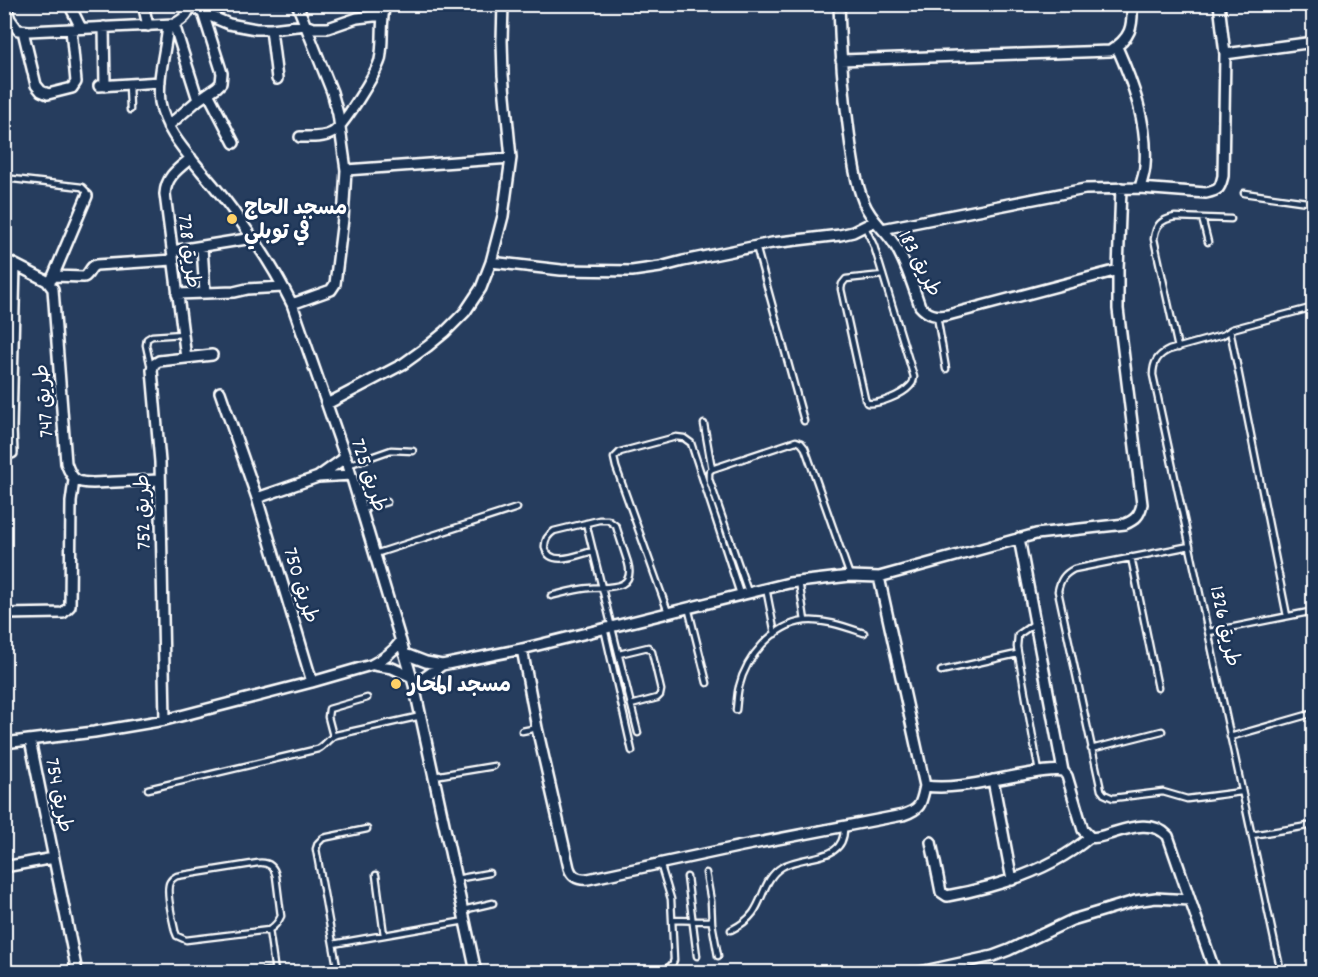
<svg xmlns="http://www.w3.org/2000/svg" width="1318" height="977" font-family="Dekko,'Playpen Sans Arabic',sans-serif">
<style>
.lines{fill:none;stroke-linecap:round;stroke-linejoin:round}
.lane-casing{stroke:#fff;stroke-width:9}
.street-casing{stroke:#fff;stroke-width:14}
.lane{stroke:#1d3557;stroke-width:4.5}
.street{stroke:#1d3557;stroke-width:9}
.poi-dot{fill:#ffd166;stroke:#1d3557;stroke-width:2}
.labels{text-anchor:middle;stroke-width:5;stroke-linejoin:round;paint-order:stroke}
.poi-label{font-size:21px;font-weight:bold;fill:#fff;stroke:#1d3557;text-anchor:start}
.street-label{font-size:21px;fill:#fff;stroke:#1d3557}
</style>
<rect width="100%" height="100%" fill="#263d5e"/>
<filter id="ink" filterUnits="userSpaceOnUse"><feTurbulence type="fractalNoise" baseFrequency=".0167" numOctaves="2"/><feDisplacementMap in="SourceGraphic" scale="12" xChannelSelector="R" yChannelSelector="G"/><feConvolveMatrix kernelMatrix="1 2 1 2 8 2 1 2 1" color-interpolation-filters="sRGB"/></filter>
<g filter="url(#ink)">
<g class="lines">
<g class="lane-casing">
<path id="lane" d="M129 84 130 110
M4 178 82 187 86 191 87 196
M1244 193 1314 203
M1309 202 1314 227
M1202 218 1208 242
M865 227 874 246 914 377C913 382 914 382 910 386 902 395 878 405 867 403L865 399 841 289 842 284 846 279 883 275
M756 246 804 421
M937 316 946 369
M1230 330 1287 616
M1178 348 1154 239C1156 224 1161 220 1175 217L1231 219
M151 368 146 345 147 339 152 336 183 334
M704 424 712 469
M348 465 391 450 413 451
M362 509 387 502
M586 523 638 733
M1190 546 1074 569C1064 574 1060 580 1058 591L1101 790 1104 794 1113 798 1163 792 1187 799 1241 792
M375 554 517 508
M1131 557 1158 688
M799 581 805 621
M766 588 775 634
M748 592 709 479V472L712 469 796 441 801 443 805 448 850 576
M551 596C563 593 576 589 589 588 606 586 636 592 628 563L616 526 608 520H599L554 531C548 535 544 540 545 548 550 568 580 554 593 551
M688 607 707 683
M668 612 616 467 614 458 620 452 676 437 684 438 691 443 740 594
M1035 623 1018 635 1017 647 1039 772
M604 628 632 751
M1209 632 1314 611
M619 654 648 647 652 652 661 690 660 695 657 698 631 705
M941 671 1017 654
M736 710C737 703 737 694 739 687 746 657 773 625 805 621 825 619 846 627 864 633
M522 731 537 728
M333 736 328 717 329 709 367 698
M1230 737 1314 713
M1091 749 1162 731
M434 776 494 766
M148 789 318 749C325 746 328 738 336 735L421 716
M1252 835 1314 825
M258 863C268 862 274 866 276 876L281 916C278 923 275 926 269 930L186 940 177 936 175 931C173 921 165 890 170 882 172 878 173 878 177 876Z
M706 873 711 901 712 923 718 956
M376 875 384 935
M687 877 697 956
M456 879 489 873
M463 910 493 903
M672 920 712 921
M269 930 275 972
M731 930C739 926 747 921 753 913 764 898 764 878 782 867 805 853 846 864 844 826
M333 944 465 921
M261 972 275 970
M338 972 316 849 318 843 323 838 367 829
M650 972C659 970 671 971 674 960L671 899 660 863
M1281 972C1239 773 1196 574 1153 375 1153 362 1158 355 1169 350L1223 335 1232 329 1314 307"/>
</g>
<g class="street-casing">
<path id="street" d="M5 4 10 19 18 30 29 31 174 24C184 19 188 15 191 4
M69 4 81 28
M143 4 148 26
M839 4C840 47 843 90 849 132 852 155 855 181 864 203 871 221 887 231 896 247 907 265 913 287 920 306 928 315 936 317 948 315L1118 270
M191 5 203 13 229 24 256 29H271L305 25 313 28H328L357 18 382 15
M174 24 198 100
M168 25C166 50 157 77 160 102 165 130 185 151 202 172 217 189 231 207 244 226 262 250 278 276 292 304L348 465 414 685 476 972
M104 27 105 86
M271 29 277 79
M23 31 36 85 41 91 48 94 72 88 76 82 71 29
M1117 47C1133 83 1148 124 1145 165 1145 172 1142 180 1140 188
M1225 54 1314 42
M841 60 1110 51C1131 38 1133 27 1132 4
M99 86 160 82
M208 93 234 143
M168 126 198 100 217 87 221 83 222 73 203 13
M300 137C310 137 323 138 332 133 343 127 376 73 380 60 384 41 380 23 385 4
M346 170 511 158
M882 229 1085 189 1140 188 1206 193C1220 190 1220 188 1223 176L1225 54 1219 4
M202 247 205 293
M172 251 253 238
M4 259 47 281 53 289 66 463C72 480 76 483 93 483L159 480
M491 262 561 270 632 271 660 267 683 261 772 243 840 235 853 232 875 221
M53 276 84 277C90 274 89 267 96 265L173 260
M52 279 87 196
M177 294 234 292 247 289 283 287
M292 304 331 290 335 284 343 219 346 170 338 114 332 92 297 4
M186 358 165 194C166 176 179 168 191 158
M220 392 257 498 312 682
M327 404 403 364 428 346 445 332 465 312 481 288 491 262 503 216 511 158 503 75 502 41 503 4
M12 453 11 427 15 265
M318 477 346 457
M257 498 318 477 351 475
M1019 538 1063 771
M4 614 63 613 70 606 71 502 74 480
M522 649 537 728 569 868C572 877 578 880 588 879L742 846 903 815C921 809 921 804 925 786L879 577
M405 654 426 662 442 665 522 649 789 583 850 576 879 577 1036 534 1125 524C1135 520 1140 515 1142 504L1118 309V270L1121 188
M374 665 392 668 412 677
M414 685 442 665
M165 720 160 462 152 370 154 364 159 361 212 355
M30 740 77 972
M4 743 94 732 165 720 312 682 371 665C384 659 393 652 401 641
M993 780 1012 880
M925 786C957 790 990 780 1021 775 1035 773 1049 769 1063 771L1067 776 1083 830 1090 837C1097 839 1102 836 1109 834 1129 828 1152 819 1168 836L1215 972
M931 842 941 892 947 896C997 887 1050 871 1090 837
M4 867 54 858
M920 972 993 956 1009 950 1072 920 1135 901 1156 898 1190 900"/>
</g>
<use href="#lane" class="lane"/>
<use href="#street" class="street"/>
</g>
</g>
<g class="poi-dot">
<circle cx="232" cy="219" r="6"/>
<circle cx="396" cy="684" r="6"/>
</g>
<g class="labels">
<g class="poi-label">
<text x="244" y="214">مسجد الحاج<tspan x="244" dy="24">في توبلي</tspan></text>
<text x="408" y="691">مسجد المحار</text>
</g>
<g class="street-label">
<text transform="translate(190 251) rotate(83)" y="7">طريق 728</text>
<text transform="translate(921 263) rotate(63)" y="7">طريق 183</text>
<text transform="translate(43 401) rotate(-94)" y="7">طريق 747</text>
<text transform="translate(370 475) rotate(72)" y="7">طريق 725</text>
<text transform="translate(142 512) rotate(-91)" y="7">طريق 752</text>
<text transform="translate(302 585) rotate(73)" y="7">طريق 750</text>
<text transform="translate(1226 626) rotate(78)" y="7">طريق 1326</text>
<text transform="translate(60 795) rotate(79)" y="7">طريق 754</text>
</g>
</g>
<rect width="1318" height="977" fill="none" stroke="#1d3557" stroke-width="24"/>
<rect x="12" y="12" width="1294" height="953" fill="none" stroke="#fff" stroke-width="2" filter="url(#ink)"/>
</svg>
